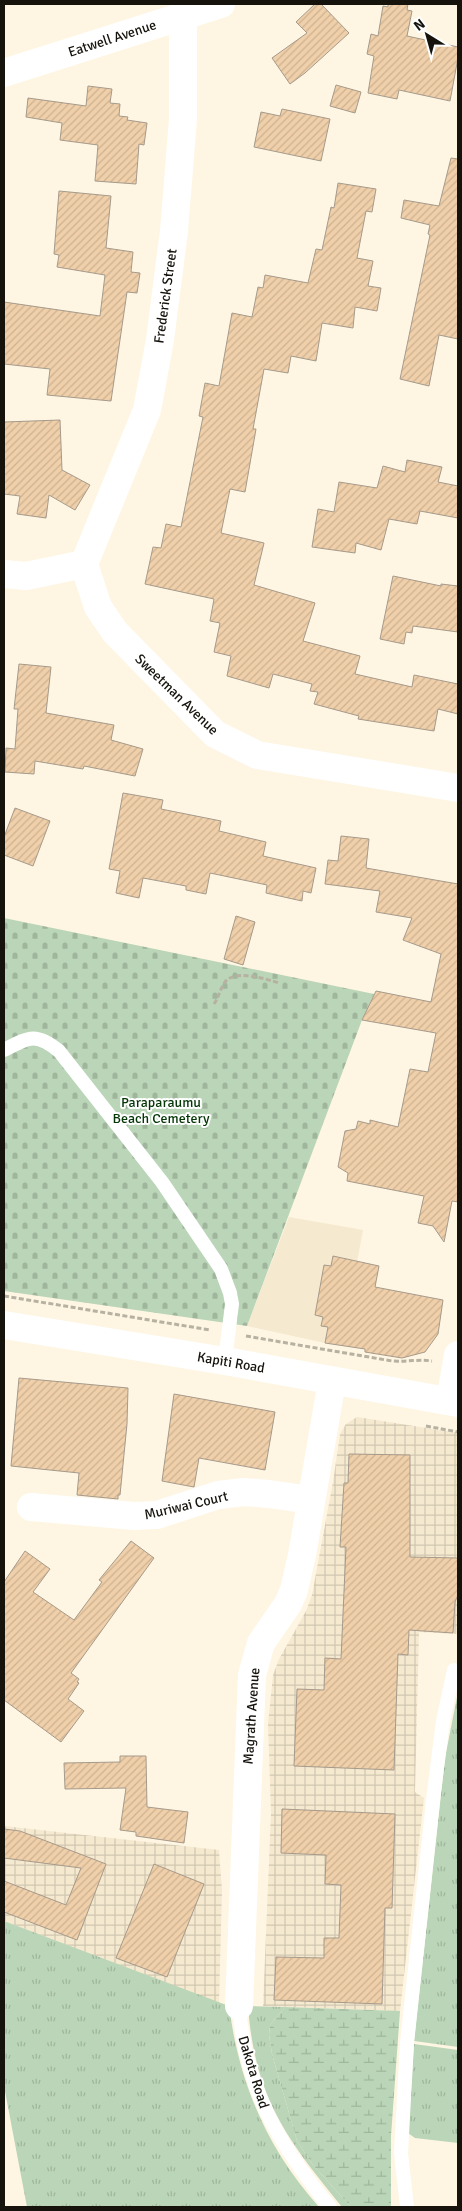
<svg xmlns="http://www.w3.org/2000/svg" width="462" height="2211" font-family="Signika,sans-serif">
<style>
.built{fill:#f5e9cf}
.industrial{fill:url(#industrial-grid)}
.grass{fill:url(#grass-tufts)}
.wetland{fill:url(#wetland-marsh)}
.cemetery{fill:url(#cemetery-stones)}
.building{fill:url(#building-hatch);stroke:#a69a8b}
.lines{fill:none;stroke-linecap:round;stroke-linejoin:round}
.path{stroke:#b7b1a2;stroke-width:3;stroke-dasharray:5 2.5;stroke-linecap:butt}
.service{stroke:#fff;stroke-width:14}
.minor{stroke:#fff;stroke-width:28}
.secondary{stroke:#fff;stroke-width:28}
.labels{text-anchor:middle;stroke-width:4;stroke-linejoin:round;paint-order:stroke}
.street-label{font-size:14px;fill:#16130d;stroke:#fff}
.park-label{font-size:14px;fill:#043606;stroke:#fff}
</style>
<defs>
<pattern id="industrial-grid" width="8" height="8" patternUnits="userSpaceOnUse" patternTransform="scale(1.25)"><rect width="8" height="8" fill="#f5e9cf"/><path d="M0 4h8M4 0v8" fill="none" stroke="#d1c7b1"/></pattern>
<pattern id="grass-tufts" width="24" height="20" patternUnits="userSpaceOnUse" patternTransform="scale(1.25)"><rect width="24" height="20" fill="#bad5b7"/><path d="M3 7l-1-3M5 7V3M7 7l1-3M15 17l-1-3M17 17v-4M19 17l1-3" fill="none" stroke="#9fb69c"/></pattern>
<pattern id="wetland-marsh" width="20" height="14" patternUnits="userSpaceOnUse" patternTransform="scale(1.25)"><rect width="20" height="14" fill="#bad5b7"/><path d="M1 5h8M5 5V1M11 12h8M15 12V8" fill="none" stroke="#9fb69c"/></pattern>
<pattern id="cemetery-stones" width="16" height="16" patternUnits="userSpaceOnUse" patternTransform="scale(1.25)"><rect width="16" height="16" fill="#bad5b7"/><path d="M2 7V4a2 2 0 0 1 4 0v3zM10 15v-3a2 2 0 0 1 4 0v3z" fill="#9fb69c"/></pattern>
<pattern id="building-hatch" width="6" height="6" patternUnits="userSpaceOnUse" patternTransform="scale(1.25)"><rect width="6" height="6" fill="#f0d0aa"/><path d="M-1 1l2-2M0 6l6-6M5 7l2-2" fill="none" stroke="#cdb291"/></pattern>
</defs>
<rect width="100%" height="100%" fill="#fef6e3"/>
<path class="built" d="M289 1217 363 1230 357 1262 379 1266 375 1287 325 1343 247 1326Z"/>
<path class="industrial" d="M357 1417 458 1433V1634L419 1632 415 1792 424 1798 400 2011 263 2006 271 1813 268 1724 273 1675 279 1659 306 1611 312 1595 333 1482 340 1434 346 1424Z
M4 1826 219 1850 222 1890 219 2003 4 1921Z"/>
<path class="grass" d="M458 1692V2047L414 2041 445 1758Z
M4 1921 229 2006C239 2083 267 2149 319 2207H27L4 2086Z
M248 2006 285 2007 270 2025 269 2035 272 2054 297 2141 313 2165 351 2207H342C286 2138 255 2098 248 2006Z
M414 2044 458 2050V2143L415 2138 408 2133Z"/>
<path class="wetland" d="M285 2007 400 2011 391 2136V2207H351L313 2165 297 2141 272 2054 269 2035 270 2025Z"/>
<path class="cemetery" d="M4 918 374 994 362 1020 247 1326 4 1291Z"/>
<path class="building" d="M315 4H321L349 33 305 73 290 84 272 58 307 33 296 22Z
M388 4H408L407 10 412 11 407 36 458 47V58L450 101 399 90 397 99 368 93 374 56 367 54 371 34 378 36 383 6 388 7Z
M336 85 361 92 355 113 330 106Z
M88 86 112 89 110 103 120 104 119 116 128 117 127 120 147 123 144 145 139 144 136 184 95 181 98 145 60 140 62 123 26 117 28 98 86 106Z
M282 109 330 119 321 161 254 147 261 112 280 116Z
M451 158 458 159V339L439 335 429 386 400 379 430 235 428 234 430 225 401 218 404 200 439 206Z
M338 183 376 189 372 212 366 211 357 258 373 261 368 286 381 288 377 311 355 307 353 328 322 323 316 361 291 356 288 373 264 369 253 429H256L245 492 230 489 221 533 264 543 254 585 315 603 303 641 360 656 355 674 412 687 414 675 458 684V714L438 709 434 731 358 719 359 716 314 704 318 692 310 691 312 684 273 674 269 688 227 676 231 656 214 652 220 623 210 621 214 599 145 584 153 547 161 548 166 524 181 527 203 417 199 416 205 383 219 386 232 313 252 317 258 287 263 288 265 275 308 283 316 249 322 250 331 207 334 208Z
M59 191 111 196 106 248 133 252 131 272 140 273 137 293 127 292 111 401 47 395 50 369 4 364V302L100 316 105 275 57 267 59 255 54 254Z
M60 420 62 470 90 485 75 510 49 495 46 518 17 514 20 496 4 494V422Z
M407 460 442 467 438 482 458 486V518L420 511 417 524 389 519 381 550 356 543 355 553 312 547 318 509 334 512 339 482 377 488 383 466 405 472Z
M393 576 441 586V584L458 586V632L413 626 412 633 406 632 404 644 380 639Z
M19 664 51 667 46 713 114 725 111 740 143 749 135 776 84 766 83 769 35 761 34 774 5 772 6 748 15 749 18 709H14Z
M123 793 163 800 161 809 221 821 219 831 266 842 263 856 316 868 311 893 303 891 302 901 266 893 267 885 210 873 206 894 186 890V886L143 878 139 898 116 893 120 871 109 869Z
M15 808 50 821 33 866 4 855V837Z
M341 836 369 839 366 868 458 884V1202L452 1201 444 1242 433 1226 418 1223 424 1196 347 1181 348 1173 338 1167 345 1131 356 1129 358 1121 370 1124V1120L398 1127 410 1069 428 1072 436 1033 362 1020 376 991 431 1002 441 954 403 940 412 918 376 912 380 891 325 884 328 860 338 861Z
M236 916 255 922 243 965 224 959Z
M333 1256 379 1266 375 1287 443 1300 438 1334 425 1352 402 1358 365 1352V1349L325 1343 328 1327 321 1326 323 1317 315 1315 324 1265 331 1266Z
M19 1378 128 1388 127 1424 120 1495H118V1499L77 1495 79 1473 11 1466Z
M174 1394 275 1412 265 1470 199 1458 194 1487 162 1481Z
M349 1454 410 1455V1557L458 1558V1595L455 1602 453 1633 409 1630 408 1655 398 1654 394 1770 294 1766 297 1689 324 1690 325 1658 341 1659 346 1547H340L344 1483H348Z
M131 1541 154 1558 71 1673 79 1679 77 1682 79 1683 68 1699 84 1711 61 1742 4 1700V1582L25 1551 50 1569 33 1592 74 1620 102 1582 99 1580Z
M120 1756H146L147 1807 188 1812 184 1843 136 1836V1832L120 1830 126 1788 65 1789 64 1763 120 1762Z
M282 1809 395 1814 392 1908H385L382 2004 274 2000 276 1957 324 1958V1938H339L341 1885 325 1884 326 1855 281 1853Z
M4 1829 20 1831 106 1864 77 1940 4 1912V1881L66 1905 81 1868 4 1858Z
M154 1864 204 1884 167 1977 116 1958Z"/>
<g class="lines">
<path class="path" d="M214 1004C219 997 220 989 225 982 235 969 266 979 279 983
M4 1296 210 1330
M246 1336 392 1361C406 1362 418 1359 432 1361
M426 1426 458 1432"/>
<path class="service" d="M4 1050C29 1037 36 1032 59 1051L162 1182 221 1269 230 1293 232 1304 225 1361
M239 2006C245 2088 279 2145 330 2207
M407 2207 401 2153 407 2043 434 1792 443 1721 454 1670"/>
<path class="minor" d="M4 73 221 4
M84 564 147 410 160 340 174 231 183 119V16
M4 574 26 576 84 564 98 607 115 632 215 734 257 755 458 788
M450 1401 458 1355
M31 1507 134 1516 157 1515 218 1495 244 1492 269 1494 311 1500
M239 2006 252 1675 261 1643 288 1604 294 1590 302 1555 332 1381"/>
<path class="secondary" d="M4 1325 225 1361 458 1403"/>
</g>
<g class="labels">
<g class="street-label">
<text transform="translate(112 38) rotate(-18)" y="5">Eatwell Avenue</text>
<text transform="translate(165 296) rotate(-82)" y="5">Frederick Street</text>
<text transform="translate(177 694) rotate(44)" y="5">Sweetman Avenue</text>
<text transform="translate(231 1362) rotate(10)" y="5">Kapiti Road</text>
<text transform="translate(186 1505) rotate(-13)" y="5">Muriwai Court</text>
<text transform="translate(251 1716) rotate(-86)" y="5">Magrath Avenue</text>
<text transform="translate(254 2072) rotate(73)" y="5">Dakota Road</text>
</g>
<g class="park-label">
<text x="161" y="1107">Paraparaumu<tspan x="161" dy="16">Beach Cemetery</tspan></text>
</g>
</g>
<rect width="462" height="2211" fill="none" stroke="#16130d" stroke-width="10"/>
<g transform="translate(427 35) rotate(323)" stroke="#ffffff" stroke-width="4" paint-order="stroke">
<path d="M0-4L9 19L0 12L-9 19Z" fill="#16130d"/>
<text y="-8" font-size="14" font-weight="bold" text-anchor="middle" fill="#16130d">N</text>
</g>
</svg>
